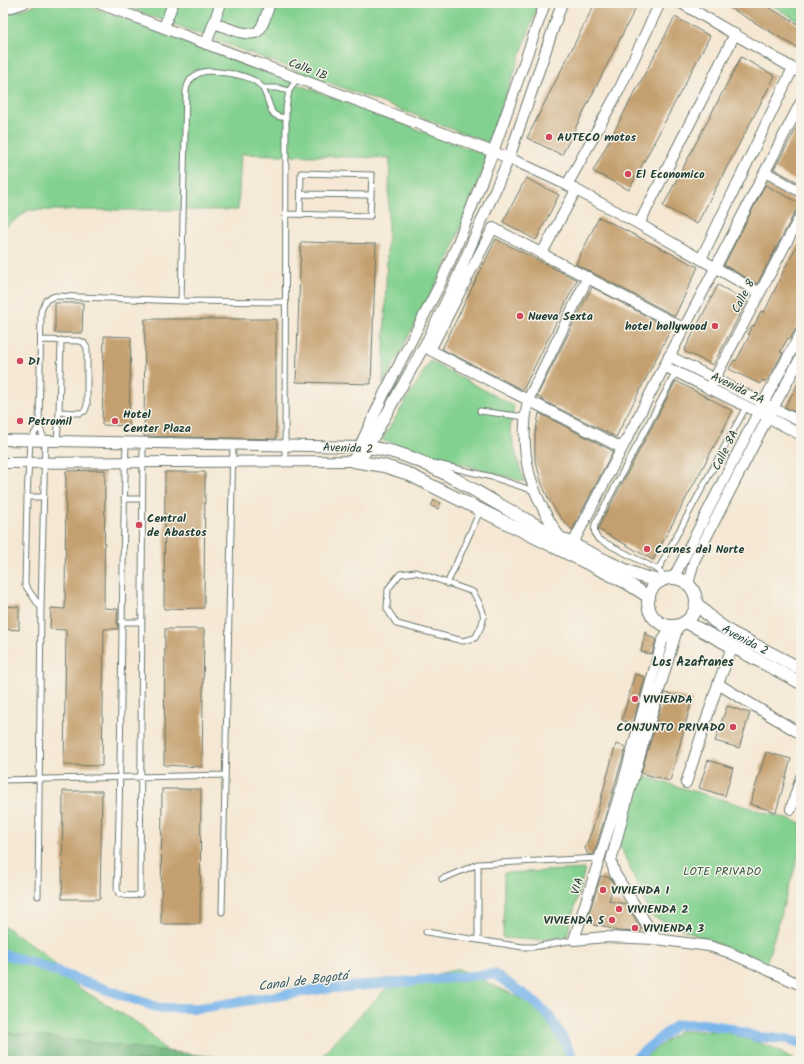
<svg xmlns="http://www.w3.org/2000/svg" width="804" height="1064" font-family="Kalam,sans-serif">
<style>
.green{fill:#83d190;stroke:#518762}
.forest{fill:#6ab37a;stroke:#447857}
.lines{fill:none;stroke-linecap:round;stroke-linejoin:round}
.canal{stroke:#79b5eb;stroke-width:10}
.building{fill:#c4a070}
.service-casing{stroke:#6a786c;stroke-width:7}
.minor-casing{stroke:#6a786c;stroke-width:12}
.tertiary-casing{stroke:#6a786c;stroke-width:14}
.service{stroke:#fff;stroke-width:5}
.minor{stroke:#fff;stroke-width:10}
.tertiary{stroke:#fff;stroke-width:12}
.poi-dot{fill:#d1495b;stroke:#f7f3e8;stroke-width:1.5}
.labels{text-anchor:middle;stroke-width:3;stroke-linejoin:round;paint-order:stroke}
.street-label{font-size:12px;fill:#1f3d34;stroke:#f7f3e8}
.poi-label{font-size:12px;font-weight:bold;fill:#1f3d34;stroke:#f7f3e8;text-anchor:start}
.park-label{font-size:12px;fill:#335b46;stroke:#f7f3e8}
.neighbourhood-label{font-size:13px;font-weight:bold;fill:#1f3d34;stroke:#f7f3e8}
.water-label{font-size:13px;font-style:italic;fill:#365b62;stroke:#f7f3e8}
</style>
<rect width="100%" height="100%" fill="#f7f3e8"/>
<filter id="ink" filterUnits="userSpaceOnUse"><feTurbulence type="fractalNoise" baseFrequency=".025" numOctaves="2"/><feDisplacementMap in="SourceGraphic" scale="8" xChannelSelector="R" yChannelSelector="G"/><feConvolveMatrix kernelMatrix="1 2 1 2 8 2 1 2 1" color-interpolation-filters="sRGB"/></filter>
<filter id="wash" filterUnits="userSpaceOnUse"><feTurbulence type="fractalNoise" baseFrequency=".012" numOctaves="4" result="noise"/><feDisplacementMap in="SourceGraphic" scale="16" xChannelSelector="R" yChannelSelector="G"/><feGaussianBlur stdDeviation="0.9" result="paint"/><feColorMatrix in="noise" values="0 0 0 0 0 0 0 0 0 0 0 0 0 0 0 0 0 1.4 0 .05"/><feComposite in="paint" operator="in"/></filter>
<g filter="url(#wash)">
<rect width="100%" height="100%" fill="#f5e7d3"/>
<path class="green" d="M41 3H82L87 5 488 156 448 261 383 385 390 158 241 154 238 210H29L3 229V16Z
M117 3H539L489 143Z
M768 3H801V23Z
M430 361 514 406 510 429 517 458 525 482 412 450 382 440Z
M639 775 801 823V847L766 964 651 916 619 843Z
M585 869 567 936 537 940 503 938 504 873Z
M3 925 44 954 79 988 142 1026 176 1061H3Z
M459 969 539 1007 573 1061H318L344 1031 390 985Z
M679 1031H723L772 1047 795 1061H640Z"/>
<path class="forest" d="M3 1032 225 1058 244 1061H3Z"/>
<g class="lines">
<path class="canal" d="M3 954 34 963 65 975 159 1008H200L321 989 494 974C510 985 535 1000 546 1013 558 1027 566 1045 574 1061
M632 1061 676 1025 704 1024 729 1028 757 1037 787 1039 801 1043"/>
</g>
<g id="blocks">
<path class="building" d="M595 3H638L562 155 527 138Z
M722 3H761L801 26V50Z
M675 17 710 36 629 190 593 171Z
M741 57 775 76 697 224 663 206Z
M801 120V184L774 169Z
M526 178 559 195 536 240 503 222Z
M765 185 801 204V205L795 212 757 284 724 265Z
M599 217 698 267 675 316 576 264Z
M801 238V320L790 339 788 338 780 352 783 353 766 382 762 380 760 384 729 369 734 360 736 361 750 335 748 334 752 326H754L761 311 764 313 785 268Z
M496 239 577 280 523 390 442 349Z
M301 242 376 244 371 384 296 382Z
M718 285 747 301 713 365 684 351Z
M592 287 671 329 616 437 542 400V399L537 396Z
M55 303H83L82 333H55Z
M145 319H276V439L144 436Z
M104 336 131 337 129 426 102 425Z
M801 378V415L785 407Z
M676 381 733 411 653 560 598 529 599 527Z
M539 413 613 451 572 530 561 518 549 500 542 484 535 459V435Z
M105 470 104 608 118 609 117 622 118 629H104L102 766 64 765 66 630 50 629 51 608 65 609 66 471Z
M165 472H205L204 608 164 609Z
M434 500 441 503 438 509 431 506Z
M3 606 19 607V630L3 629Z
M165 629H204L202 767 164 765Z
M645 632 650 637 656 639 652 654 641 652Z
M635 674 645 677 633 724 622 720Z
M665 693 692 700 670 781 641 773Z
M727 706 750 713 739 748 715 741Z
M616 744 626 747 594 854 588 855 585 848 593 828Z
M766 752 791 759 776 812 750 804Z
M708 760 733 768 725 796 699 788Z
M162 789H201L200 924H161Z
M63 791H102L100 899H62Z
M601 876 610 878 613 883 609 901 626 904 641 928 640 932 617 931 598 924 597 926 586 922Z"/>
</g>
</g>
<g filter="url(#ink)">
<use href="#blocks" fill-opacity="0" stroke="#6a786c" stroke-width="1"/>
<g class="lines">
<g class="service-casing">
<path id="service" d="M263 88H278L289 91
M301 194 371 195
M286 214 370 216 372 175 301 173 300 214
M181 301 186 91C188 79 196 72 209 71 224 73 255 74 263 89 267 96 269 105 272 112 276 117 280 118 286 117
M41 340 80 341 84 343 87 348V405L85 411 80 413 59 412 57 441
M676 372 595 524C594 530 594 534 598 539L658 570 746 407
M480 411 525 417
M59 412 61 340
M39 426 30 441 27 497 25 585 41 608
M126 443C121 591 122 740 117 889L119 894C126 896 133 897 140 894L143 443
M285 462 286 108 289 91 297 78
M433 463 492 477 534 491
M27 497H43
M124 499H142
M658 570 667 579
M416 572 473 592C485 613 488 617 475 638L463 641 397 624 387 609 388 589 400 574Z
M447 584 480 511
M121 622H142
M3 780 225 775
M478 864V939
M442 879 478 864 599 858
M38 896 41 608 45 441 39 426 41 311 46 300 55 296 181 301 286 302
M222 912 233 445
M426 932 523 947H533L574 940"/>
</g>
<g class="minor-casing">
<path id="minor" d="M98 3 509 158 567 185 639 224 760 293
M681 3 801 73
M3 10 24 3
M214 23C224 26 253 41 260 29 265 22 267 11 270 3
M164 27 173 3
M206 44 221 3
M765 172 801 192
M567 185 619 90 660 3
M639 224 735 34
M542 253 576 190
M701 259 793 68
M669 356 801 422
M664 366 768 417 801 435
M709 389 801 215
M3 440 360 447
M622 448 430 350 493 228 683 328
M365 453 428 339 452 289 509 158 562 3
M3 463 353 461 384 394 440 284 457 245 493 152 545 3
M561 539C530 493 518 455 528 400L588 277
M572 545 801 102
M673 579 763 403 801 333
M688 584 694 561 768 417 801 357
M718 684 801 734
M623 783 662 642 671 626
M686 783 718 684 732 647
M631 785 623 783 574 940 605 937 656 939 709 946 728 952 801 985
M791 809 801 777
M656 939 615 874 611 861 631 785 678 626"/>
</g>
<g class="tertiary-casing">
<g id="tertiary">
<path d="M360 447C411 448 457 481 500 505 533 524 567 542 602 559 621 568 640 578 661 581"/>
<path d="M353 461 384 466 406 473 627 583 649 597"/>
<circle cx="672" cy="602" r="24"/>
<path id="s1" d="M696 603 713 620 730 632 801 669"/>
<path d="M686 622 801 683"/>
</g>
</g>
<use href="#service" class="service"/>
<use href="#minor" class="minor"/>
<use href="#tertiary" class="tertiary"/>
</g>
</g>
<g class="poi-dot">
<circle cx="549" cy="137" r="4"/>
<circle cx="628" cy="174" r="4"/>
<circle cx="520" cy="316" r="4"/>
<circle cx="715" cy="326" r="4"/>
<circle cx="20" cy="361" r="4"/>
<circle cx="20" cy="421" r="4"/>
<circle cx="115" cy="421" r="4"/>
<circle cx="139" cy="525" r="4"/>
<circle cx="647" cy="549" r="4"/>
<circle cx="635" cy="699" r="4"/>
<circle cx="733" cy="727" r="4"/>
<circle cx="603" cy="890" r="4"/>
<circle cx="619" cy="909" r="4"/>
<circle cx="612" cy="920" r="4"/>
<circle cx="635" cy="928" r="4"/>
</g>
<g class="labels">
<g class="street-label">
<text transform="translate(308 69) rotate(21)" y="4">Calle 1B</text>
<text transform="translate(743 296) rotate(-62)" y="4">Calle 8</text>
<text transform="translate(738 388) rotate(26)" y="4">Avenida 2A</text>
<text transform="translate(348 448) rotate(2)" y="4">Avenida 2</text>
<text transform="translate(725 450) rotate(-63)" y="4">Calle 8A</text>
<text dy="4" stroke="none"><textPath href="#s1" startOffset="62">Avenida 2</textPath></text>
<text transform="translate(577 886) rotate(-73)" y="4">VIA</text>
</g>
<g class="poi-label">
<text x="557" y="141">AUTECO motos</text>
<text x="636" y="178">El Economico</text>
<text x="528" y="320">Nueva Sexta</text>
<text x="707" y="330" text-anchor="end">hotel hollywood</text>
<text x="28" y="365">D1</text>
<text x="123" y="418">Hotel<tspan x="123" dy="14">Center Plaza</tspan></text>
<text x="28" y="425">Petromil</text>
<text x="147" y="522">Central<tspan x="147" dy="14">de Abastos</tspan></text>
<text x="655" y="553">Carnes del Norte</text>
<text x="643" y="703">VIVIENDA</text>
<text x="725" y="731" text-anchor="end">CONJUNTO PRIVADO</text>
<text x="611" y="894">VIVIENDA 1</text>
<text x="627" y="913">VIVIENDA 2</text>
<text x="604" y="924" text-anchor="end">VIVIENDA 5</text>
<text x="643" y="932">VIVIENDA 3</text>
</g>
<g class="park-label">
<text x="722" y="875">LOTE PRIVADO</text>
</g>
<g class="neighbourhood-label">
<text x="693" y="666">Los Azafranes</text>
</g>
<g class="water-label">
<text transform="translate(303 980) rotate(-7)" y="5">Canal de Bogotá</text>
</g>
</g>
<rect width="804" height="1064" fill="none" stroke="#f7f3e8" stroke-width="16"/>
</svg>
